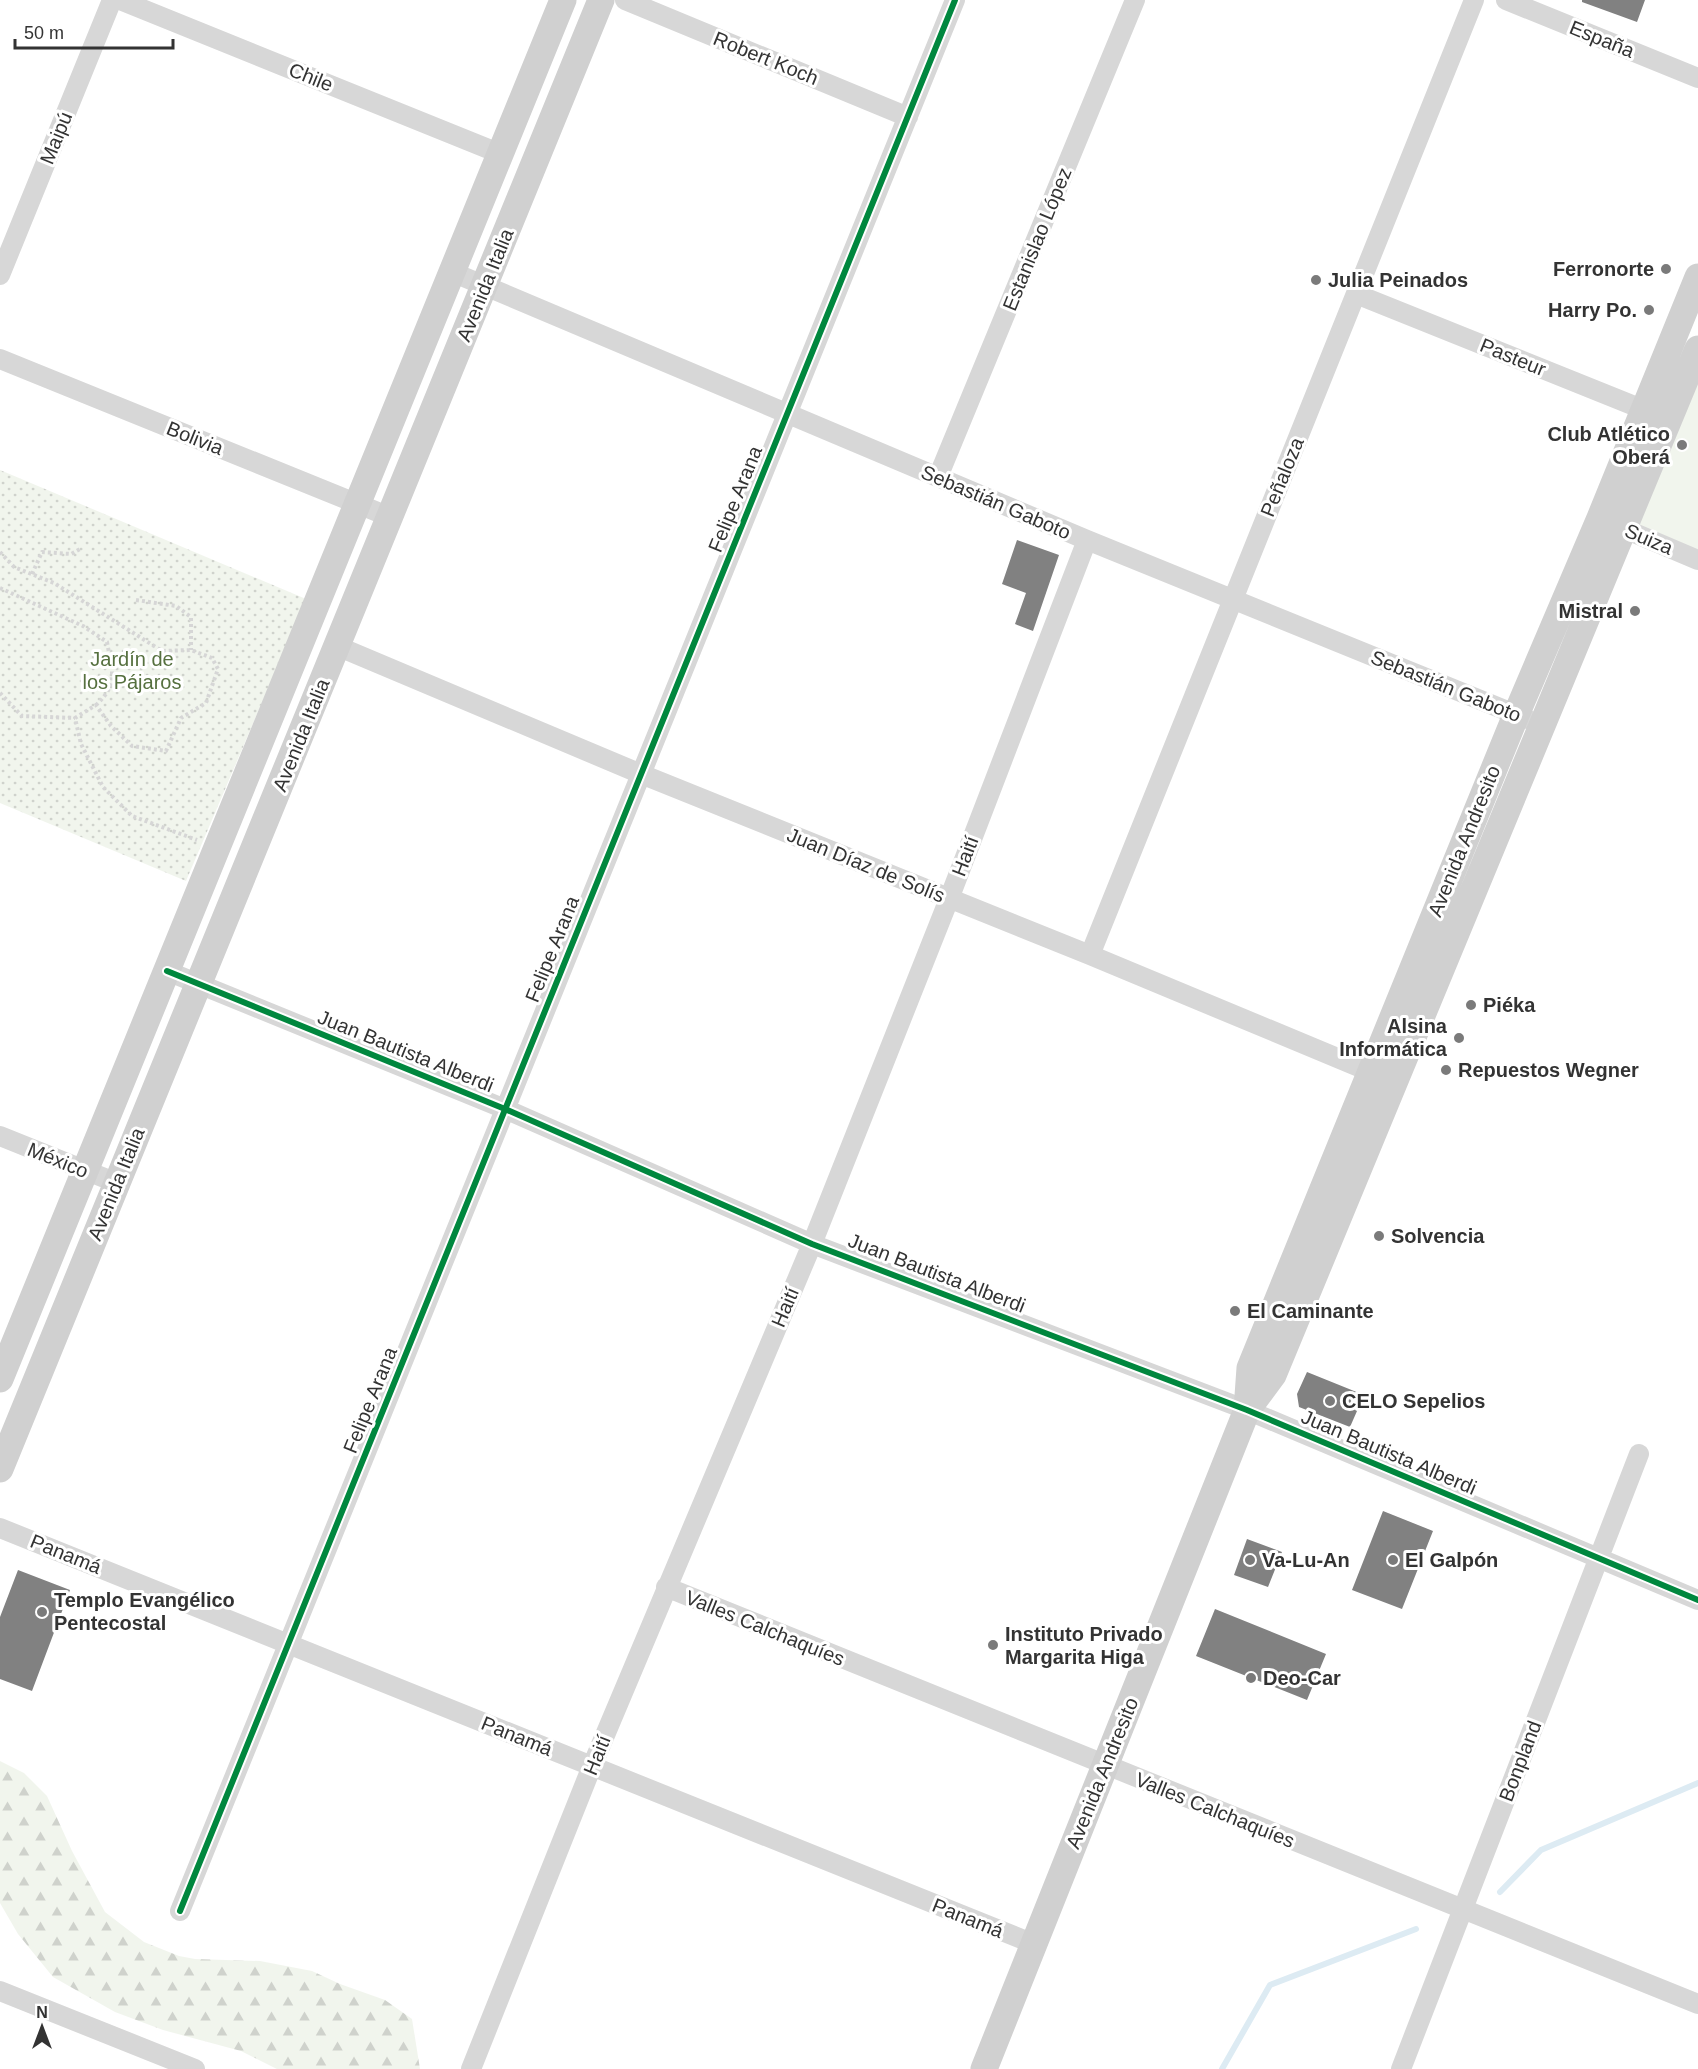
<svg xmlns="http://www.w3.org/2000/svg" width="1698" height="2069" font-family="Helvetica,sans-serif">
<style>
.forest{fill:url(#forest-firs)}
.park{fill:url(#park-dots)}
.garden{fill:#f1f5ed}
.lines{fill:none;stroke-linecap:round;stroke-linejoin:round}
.stream{stroke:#ddebf3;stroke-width:6}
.building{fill:#818181}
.path{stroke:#d6d6d6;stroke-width:4;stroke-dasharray:3 3;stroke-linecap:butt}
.street{stroke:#d7d7d7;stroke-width:20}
.secondary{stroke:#d0d0d0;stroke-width:27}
.cycleway-casing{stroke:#fff;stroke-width:10}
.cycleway{stroke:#00873e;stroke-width:6}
.poi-dot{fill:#7a7a7a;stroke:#fff;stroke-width:2}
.labels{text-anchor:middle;stroke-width:6;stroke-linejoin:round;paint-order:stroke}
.street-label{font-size:20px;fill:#333;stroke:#fff}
.poi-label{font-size:20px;font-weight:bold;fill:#333;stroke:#fff;text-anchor:start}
.park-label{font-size:20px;fill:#56703f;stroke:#fff}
</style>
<defs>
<pattern id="forest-firs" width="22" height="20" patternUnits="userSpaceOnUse" patternTransform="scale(1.5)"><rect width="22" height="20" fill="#f1f5ed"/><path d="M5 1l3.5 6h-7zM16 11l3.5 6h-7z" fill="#cfd2cc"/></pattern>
<pattern id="park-dots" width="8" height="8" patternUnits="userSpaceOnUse" patternTransform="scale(1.5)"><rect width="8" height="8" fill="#f1f5ed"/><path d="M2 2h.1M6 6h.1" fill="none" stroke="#cfd2cc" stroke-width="1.8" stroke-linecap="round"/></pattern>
</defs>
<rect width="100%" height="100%" fill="#fff"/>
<path class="forest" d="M0 1761 24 1773 47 1796 72 1851 105 1912 144 1942 179 1956 195 1959 260 1961 312 1971 340 1984 385 2000 412 2019 420 2069H277L241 2051 163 2030 115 2012 53 1977 18 1934 0 1903Z"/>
<path class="park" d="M0 470 306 599 186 881 0 803Z"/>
<path class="garden" d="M1698 365V551L1633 525Z"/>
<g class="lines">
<path class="stream" d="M1500 1892 1541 1850 1698 1783
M1222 2069 1270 1985 1416 1929"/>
</g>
<path class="building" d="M1582 0H1645L1637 22 1582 2Z
M1017 540 1059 555 1033 631 1015 624 1026 593 1002 584Z
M1307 1372 1364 1395 1350 1427 1299 1407 1297 1394Z
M1383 1511 1433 1531 1402 1609 1352 1590Z
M1247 1539 1282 1552 1268 1587 1234 1575Z
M18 1570 70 1590 32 1691 0 1679V1617Z
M1215 1609 1326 1654 1307 1700 1196 1656Z"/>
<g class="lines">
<path class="path" d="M0 552 14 567 54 583 162 651 191 650 212 658 218 669 206 703 181 718 166 751 132 746 111 726 96 705 75 718 81 744 103 787 132 816 197 840
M32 574 42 552 71 554 82 548
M0 588 83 626 107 642C112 670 119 684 96 705
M136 600 176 606 191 617V650
M0 693 22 716 75 718"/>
<path class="street" d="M120 0 501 154
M625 0 908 117
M1506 0 1698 78
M452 272 1087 540 1527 719
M0 275 112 0
M1356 294 1657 415
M0 359 390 517
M938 477 1135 0
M1613 524 1698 560
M337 646 641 774 1090 955 1383 1077
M1090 955 1474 0
M167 971 505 1109 812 1244 1247 1410 1698 1600
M0 1136 117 1183
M0 1528 1034 1944
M666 1587 1698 2004
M180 1911 955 0
M0 1991 195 2069
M471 2069 592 1766 812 1244 949 899 1087 540
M1401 2069 1639 1454"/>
<path class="secondary" d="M0 1379 563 0
M1247 1410 1250 1368 1516 715 1600 518 1698 277
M0 1469 601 0
M984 2069 1247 1410 1273 1375 1698 349"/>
<g class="cycleway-casing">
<path id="cycleway" d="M167 971 505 1109 812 1244 1247 1410 1698 1600
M180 1911 955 0"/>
</g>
<use href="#cycleway" class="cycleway"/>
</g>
<g class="poi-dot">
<circle cx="1666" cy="269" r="6"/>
<circle cx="1316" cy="280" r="6"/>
<circle cx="1649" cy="310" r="6"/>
<circle cx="1682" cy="445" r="6"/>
<circle cx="1635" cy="611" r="6"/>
<circle cx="1471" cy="1005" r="6"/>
<circle cx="1459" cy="1038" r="6"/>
<circle cx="1446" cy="1070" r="6"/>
<circle cx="1379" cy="1236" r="6"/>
<circle cx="1235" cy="1311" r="6"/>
<circle cx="1330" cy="1401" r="6"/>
<circle cx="1250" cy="1560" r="6"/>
<circle cx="1393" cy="1560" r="6"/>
<circle cx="42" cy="1612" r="6"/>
<circle cx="993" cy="1645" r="6"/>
<circle cx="1251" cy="1678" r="6"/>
</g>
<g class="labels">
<g class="street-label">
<text transform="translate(1602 39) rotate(22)" y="7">España</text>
<text transform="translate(766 58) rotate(22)" y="7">Robert Koch</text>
<text transform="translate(311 77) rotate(22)" y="7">Chile</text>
<text transform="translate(56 138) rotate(-68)" y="7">Maipú</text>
<text transform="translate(1037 239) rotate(-68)" y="7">Estanislao López</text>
<text transform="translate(485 285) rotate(-68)" y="7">Avenida Italia</text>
<text transform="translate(1513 357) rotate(22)" y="7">Pasteur</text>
<text transform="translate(195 438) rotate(22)" y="7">Bolivia</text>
<text transform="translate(1282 477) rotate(-68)" y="7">Peñaloza</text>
<text transform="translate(735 499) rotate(-68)" y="7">Felipe Arana</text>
<text transform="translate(996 502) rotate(23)" y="7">Sebastián Gaboto</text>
<text transform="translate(1649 539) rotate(23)" y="7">Suiza</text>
<text transform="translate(1446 686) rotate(22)" y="7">Sebastián Gaboto</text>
<text transform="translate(301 735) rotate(-68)" y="7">Avenida Italia</text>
<text transform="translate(1464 841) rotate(-68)" y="7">Avenida Andresito</text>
<text transform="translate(965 856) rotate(-69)" y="7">Haití</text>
<text transform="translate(866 865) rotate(22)" y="7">Juan Díaz de Solís</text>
<text transform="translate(552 949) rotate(-68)" y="7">Felipe Arana</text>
<text transform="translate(406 1051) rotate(22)" y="7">Juan Bautista Alberdi</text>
<text transform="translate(58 1160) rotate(22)" y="7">México</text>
<text transform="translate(116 1184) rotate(-68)" y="7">Avenida Italia</text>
<text transform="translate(937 1273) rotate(21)" y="7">Juan Bautista Alberdi</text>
<text transform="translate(785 1307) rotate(-67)" y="7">Haití</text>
<text transform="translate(370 1400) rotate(-68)" y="7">Felipe Arana</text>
<text transform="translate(1389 1452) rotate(23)" y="7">Juan Bautista Alberdi</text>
<text transform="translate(66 1554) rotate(22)" y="7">Panamá</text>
<text transform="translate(765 1628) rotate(22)" y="7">Valles Calchaquíes</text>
<text transform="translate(517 1736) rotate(22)" y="7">Panamá</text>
<text transform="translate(597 1755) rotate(-68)" y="7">Haití</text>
<text transform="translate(1520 1761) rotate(-69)" y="7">Bonpland</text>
<text transform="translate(1102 1773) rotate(-68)" y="7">Avenida Andresito</text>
<text transform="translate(1215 1810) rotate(22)" y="7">Valles Calchaquíes</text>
<text transform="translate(968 1918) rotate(22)" y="7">Panamá</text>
</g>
<g class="poi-label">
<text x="1654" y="276" text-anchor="end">Ferronorte</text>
<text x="1328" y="287">Julia Peinados</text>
<text x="1637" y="317" text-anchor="end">Harry Po.</text>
<text x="1670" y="441" text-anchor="end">Club Atlético<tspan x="1670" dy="23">Oberá</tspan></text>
<text x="1623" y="618" text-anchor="end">Mistral</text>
<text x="1483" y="1012">Piéka</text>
<text x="1447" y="1033" text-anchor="end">Alsina<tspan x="1447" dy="23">Informática</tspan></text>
<text x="1458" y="1077">Repuestos Wegner</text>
<text x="1391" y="1243">Solvencia</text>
<text x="1247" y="1318">El Caminante</text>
<text x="1342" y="1408">CELO Sepelios</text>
<text x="1262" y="1567">Va-Lu-An</text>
<text x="1405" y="1567">El Galpón</text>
<text x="54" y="1607">Templo Evangélico<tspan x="54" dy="23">Pentecostal</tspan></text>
<text x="1005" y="1641">Instituto Privado<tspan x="1005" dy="23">Margarita Higa</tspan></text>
<text x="1263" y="1685">Deo-Car</text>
</g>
<g class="park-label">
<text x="132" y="666">Jardín de<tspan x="132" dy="23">los Pájaros</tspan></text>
</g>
</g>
<g transform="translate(42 2027)" stroke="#ffffff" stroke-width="4.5" paint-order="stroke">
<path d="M0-4.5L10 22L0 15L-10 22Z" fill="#333333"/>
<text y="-9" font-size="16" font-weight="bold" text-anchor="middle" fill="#333333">N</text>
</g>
<path d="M15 39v9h158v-9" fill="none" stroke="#333333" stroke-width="3"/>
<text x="24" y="39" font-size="18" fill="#333333" stroke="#ffffff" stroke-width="4.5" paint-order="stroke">50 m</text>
</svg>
